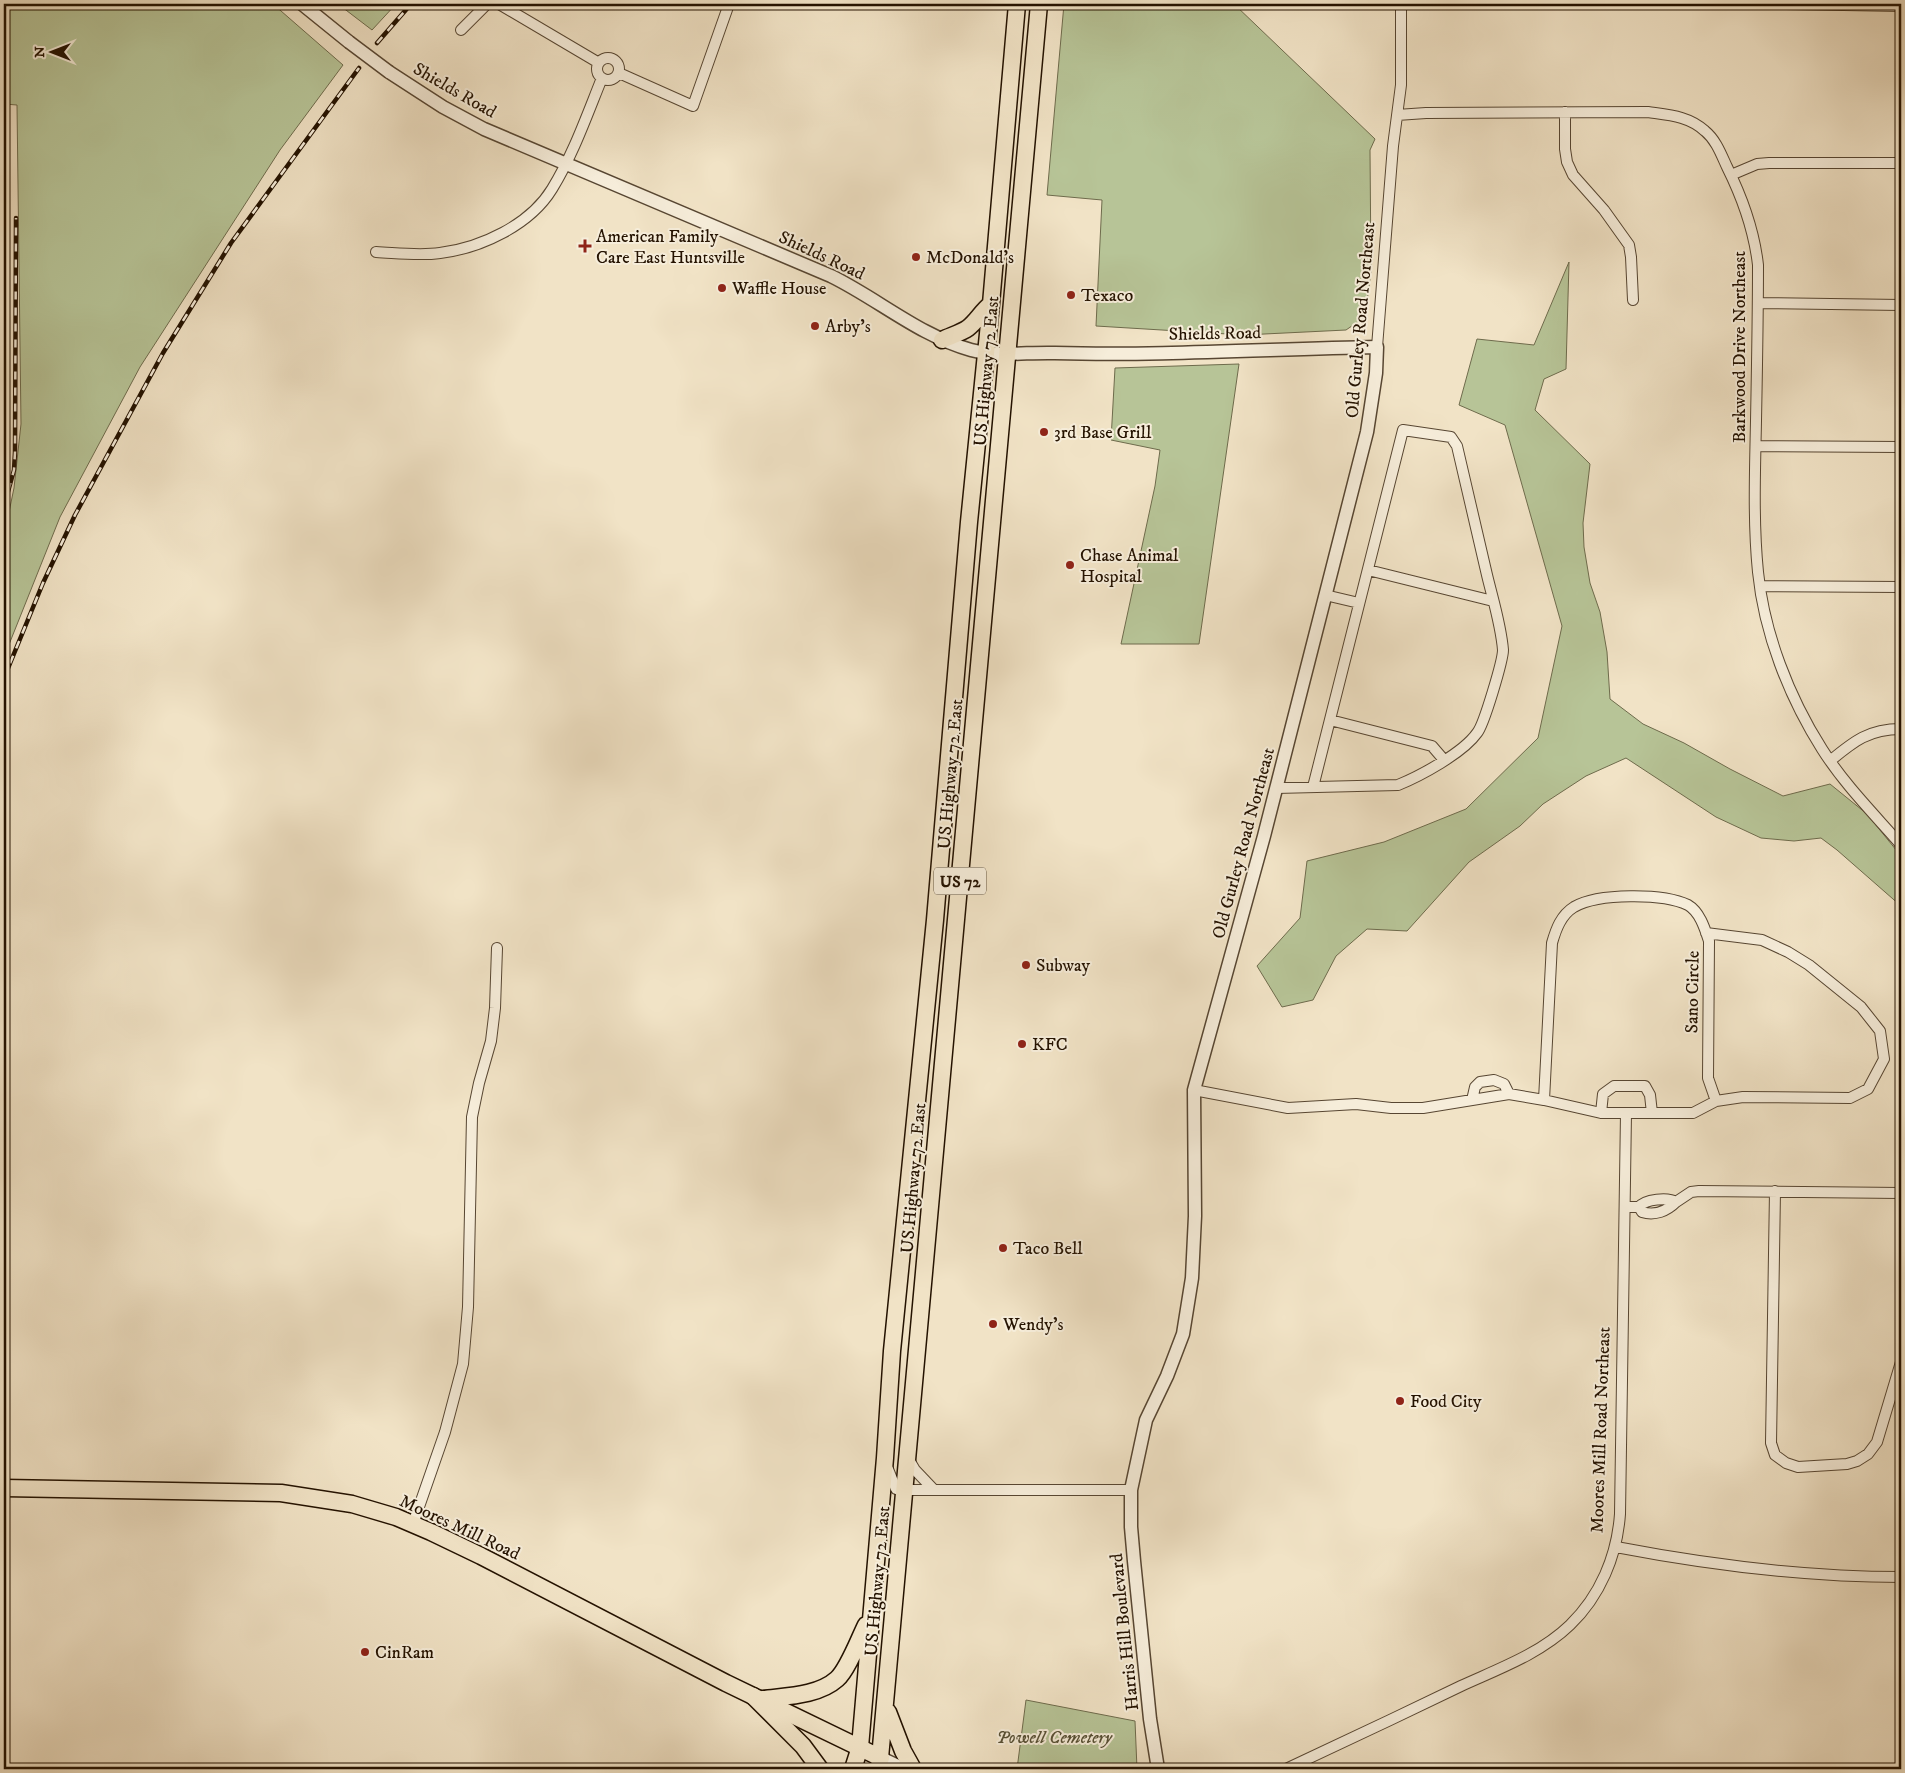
<svg xmlns="http://www.w3.org/2000/svg" width="1905" height="1773" font-family="'IM FELL DW Pica',serif">
<style>
.green{fill:#b7c497;stroke:#6e6b4c}
.lines{fill:none;stroke-linecap:round;stroke-linejoin:round}
.minor-casing{stroke:#574632;stroke-width:12}
.tertiary-casing{stroke:#574632;stroke-width:15}
.primary-casing{stroke:#241200;stroke-width:19}
.trunk-casing{stroke:#241200;stroke-width:19}
.minor{stroke:#f6edda;stroke-width:10}
.tertiary{stroke:#f6edda;stroke-width:12}
.primary{stroke:#f1e3c6;stroke-width:16}
.trunk{stroke:#f1e3c6;stroke-width:16}
.rail-casing{stroke:#241200;stroke-width:4.5}
.rail{stroke:#f6edda;stroke-width:2.5;stroke-dasharray:8;stroke-linecap:butt}
.tertiary-bridge-casing{stroke:#574632;stroke-width:15;stroke-linecap:butt}
.tertiary-bridge{stroke:#f6edda;stroke-width:12}
.poi-dot{fill:#8f2418;stroke:#f6edda;stroke-width:2}
.labels{text-anchor:middle;stroke-width:4;stroke-linejoin:round;paint-order:stroke}
.shield{fill:#f6edda;stroke:#635441;stroke-width:1}
.shield-label{font-size:16px;font-weight:bold;fill:#241200}
.street-label{font-size:18px;fill:#241200;stroke:#f6edda}
.poi-label{font-size:18px;fill:#241200;stroke:#f6edda;text-anchor:start}
.park-label{font-size:18px;font-style:italic;fill:#575035;stroke:#f6edda}
</style>
<rect width="100%" height="100%" fill="#f1e3c6"/>
<filter id="stains"><feTurbulence type="fractalNoise" baseFrequency=".004" numOctaves="4"/><feColorMatrix values="0 0 0 0 .2 0 0 0 0 .09 0 0 0 0 .02 0 0 0 .5 -.17"/></filter>
<radialGradient id="worn" r=".72"><stop offset=".6" stop-color="#630" stop-opacity="0"/><stop offset="1" stop-color="#630" stop-opacity=".3"/></radialGradient>
<path class="green" d="M4 4H273L343 65 280 150 140 367 60 517 4 657V536L14 488 21 424 17 105 4 104Z
M338 4H396L372 30Z
M1064 4H1234L1375 139 1370 150 1371 271 1365 317 1346 330 1244 335 1096 326 1102 200 1047 195Z
M1569 262 1566 369 1544 379 1535 410 1590 464 1583 523 1584 547 1590 583 1600 612 1607 652 1610 699 1643 724 1684 743 1730 769 1783 796 1830 784 1867 814 1901 856V906L1837 850 1821 838 1794 841 1761 838 1716 817 1626 758 1586 776 1543 804 1520 826 1469 862 1407 931 1367 929 1336 956 1313 1000 1282 1007 1257 966 1300 918 1307 861 1384 842 1466 809 1538 738 1562 626 1505 425 1459 405 1477 339 1534 345Z
M1239 364 1199 644H1121L1155 486 1160 450 1111 440 1115 368Z
M1026 1700 1135 1721 1137 1769H1017Z"/>
<g class="lines">
<g class="minor-casing">
<path id="minor" d="M499 4 599 63
M1786 4 1901 6
M461 30 487 4
M597 69a11 11 0 1 1 22 0a11 11 0 1 1-22 0Z
M619 73 693 106 729 4
M1565 112V149L1567 162 1573 175 1604 210 1629 245 1631 257 1633 300
M1397 115 1426 113 1648 112C1669 115 1689 116 1705 131 1716 140 1721 154 1727 167 1743 199 1754 230 1758 265 1758 317 1757 369 1756 421 1755 471 1753 522 1758 572 1764 633 1789 697 1822 749 1844 784 1874 814 1901 845
M1731 175 1757 164 1769 163H1901
M376 252C397 253 419 256 440 253 481 248 530 225 552 189 573 155 587 115 602 78
M1758 303 1901 305
M1377 347 1393 146 1401 85V4
M1756 446 1901 447
M1368 570 1493 601
M1760 586 1901 587
M1325 595 1359 603
M1330 720 1432 746 1444 760
M1830 761C1854 741 1869 729 1901 729
M1276 788 1398 785C1420 776 1463 753 1477 733 1484 725 1503 660 1503 650 1501 625 1493 600 1487 575 1477 532 1467 489 1457 446L1451 437 1403 430 1313 787
M1194 1090 1288 1108 1356 1104 1391 1108H1423L1509 1094 1544 1100 1601 1113H1693L1716 1101 1743 1097 1850 1098 1868 1089 1884 1059 1880 1031 1861 1007 1809 965 1788 952 1762 940 1706 933
M1472 1100 1475 1087 1480 1082 1494 1080 1504 1084 1509 1094
M1544 1100 1552 943C1556 929 1561 915 1574 907 1598 893 1663 893 1688 905 1700 912 1705 929 1709 941L1708 1078 1716 1101
M1601 1113 1603 1094 1614 1086H1645L1650 1095 1652 1113
M1775 1191 1771 1443 1775 1455 1786 1463 1798 1467 1847 1464 1857 1461 1868 1454 1877 1442 1901 1362
M1676 1202 1691 1192 1699 1191 1901 1193
M1625 1207H1639L1642 1212C1655 1216 1667 1211 1676 1202 1668 1197 1645 1199 1639 1207
M908 1458 915 1470 934 1490
M888 1469 896 1489 906 1490H1131
M413 1524 445 1432 463 1364 468 1307 472 1117 479 1083 491 1041 495 1008 497 948
M1616 1547C1710 1565 1805 1577 1901 1577
M1286 1769C1344 1742 1403 1714 1461 1686 1498 1669 1540 1654 1570 1625 1600 1596 1617 1556 1620 1514L1626 1113"/>
</g>
<g class="tertiary-casing">
<path id="tertiary" d="M302 4 349 42
M389 72 443 107 484 129 831 276C878 299 920 336 971 350 998 357 1027 352 1055 353 1162 356 1270 349 1377 347L1376 373 1367 432 1264 836 1194 1090 1195 1216 1192 1278 1183 1334 1167 1376 1146 1420 1131 1490V1527L1134 1561 1150 1719 1158 1769
M881 1758 904 1769"/>
</g>
<g class="primary-casing">
<path id="primary" d="M4 1488 281 1493 352 1504 396 1517 431 1532 481 1556 726 1683 881 1758"/>
</g>
<g class="trunk-casing">
<path id="trunk" d="M942 340C950 336 961 333 968 328 977 321 982 311 991 304
M753 1696 803 1746 820 1769
M763 1699C786 1696 818 1696 837 1679 848 1669 859 1639 866 1625
M888 1712 903 1751 913 1769
M853 1769 860 1747 885 1458 892 1351 935 920 969 522 991 304 1017 4
M879 1769 1039 4"/>
</g>
<use href="#minor" class="minor"/>
<use href="#tertiary" class="tertiary"/>
<use href="#primary" class="primary"/>
<use href="#trunk" class="trunk"/>
<g class="rail-casing">
<path id="rail" d="M377 43 411 4
M4 506 14 470 15 452 16 218
M4 678 43 583 75 515 163 353 231 243 359 68"/>
</g>
<use href="#rail" class="rail"/>
<g class="tertiary-bridge-casing">
<path id="tertiary-bridge" d="M349 42 389 72"/>
</g>
<use href="#tertiary-bridge" class="tertiary-bridge"/>
</g>
<g class="poi-dot">
<path d="M582.5 238.5h5v5h5v5h-5v5h-5v-5h-5v-5h5z"/>
<circle cx="916" cy="257" r="5"/>
<circle cx="722" cy="288" r="5"/>
<circle cx="1071" cy="295" r="5"/>
<circle cx="815" cy="326" r="5"/>
<circle cx="1044" cy="432" r="5"/>
<circle cx="1070" cy="565" r="5"/>
<circle cx="1026" cy="965" r="5"/>
<circle cx="1022" cy="1044" r="5"/>
<circle cx="1003" cy="1248" r="5"/>
<circle cx="993" cy="1324" r="5"/>
<circle cx="1400" cy="1401" r="5"/>
<circle cx="365" cy="1652" r="5"/>
</g>
<g class="labels">
<rect class="shield" x="934" y="867.5" width="52" height="27" rx="4"/>
<g class="shield-label">
<text x="960" y="887">US 72</text>
</g>
<g class="street-label">
<text transform="translate(455 90) rotate(30)" y="6">Shields Road</text>
<text transform="translate(822 255) rotate(25)" y="6">Shields Road</text>
<text transform="translate(1360 320) rotate(-85)" y="6">Old Gurley Road Northeast</text>
<text transform="translate(1215 333) rotate(-1)" y="6">Shields Road</text>
<text transform="translate(1739 347) rotate(-90)" y="6">Barkwood Drive Northeast</text>
<text transform="translate(986 371) rotate(-85)" y="6">US Highway 72 East</text>
<text transform="translate(950 774) rotate(-85)" y="6">US Highway 72 East</text>
<text transform="translate(1243 843) rotate(-75)" y="6">Old Gurley Road Northeast</text>
<text transform="translate(1692 992) rotate(-89)" y="6">Sano Circle</text>
<text transform="translate(913 1178) rotate(-85)" y="6">US Highway 72 East</text>
<text transform="translate(1600 1430) rotate(-88)" y="6">Moores Mill Road Northeast</text>
<text transform="translate(460 1527) rotate(25)" y="6">Moores Mill Road</text>
<text transform="translate(877 1581) rotate(-85)" y="6">US Highway 72 East</text>
<text transform="translate(1124 1632) rotate(-96)" y="6">Harris Hill Boulevard</text>
</g>
<g class="poi-label">
<text x="596" y="242">American Family<tspan x="596" dy="21">Care East Huntsville</tspan></text>
<text x="926" y="263">McDonald's</text>
<text x="732" y="294">Waffle House</text>
<text x="1081" y="301">Texaco</text>
<text x="825" y="332">Arby's</text>
<text x="1054" y="438">3rd Base Grill</text>
<text x="1080" y="561">Chase Animal<tspan x="1080" dy="21">Hospital</tspan></text>
<text x="1036" y="971">Subway</text>
<text x="1032" y="1050">KFC</text>
<text x="1013" y="1254">Taco Bell</text>
<text x="1003" y="1330">Wendy's</text>
<text x="1410" y="1407">Food City</text>
<text x="375" y="1658">CinRam</text>
</g>
<g class="park-label">
<text x="1054" y="1743">Powell Cemetery</text>
</g>
</g>
<rect width="1905" height="1773" fill="none" stroke="#f1e3c6" stroke-width="20"/>
<rect x="5" y="5" width="1895" height="1763" fill="none" stroke="#241200" stroke-width="2.5"/>
<rect x="10" y="10" width="1885" height="1753" fill="none" stroke="#241200"/>
<g transform="translate(52 52) rotate(270)" stroke="#f6edda" stroke-width="4" paint-order="stroke">
<path d="M0-4L9 19L0 12L-9 19Z" fill="#241200"/>
<text y="-8" font-size="14" font-weight="bold" text-anchor="middle" fill="#241200">N</text>
</g>
<rect width="100%" height="100%" filter="url(#stains)"/>
<rect width="100%" height="100%" fill="url(#worn)"/>
</svg>
